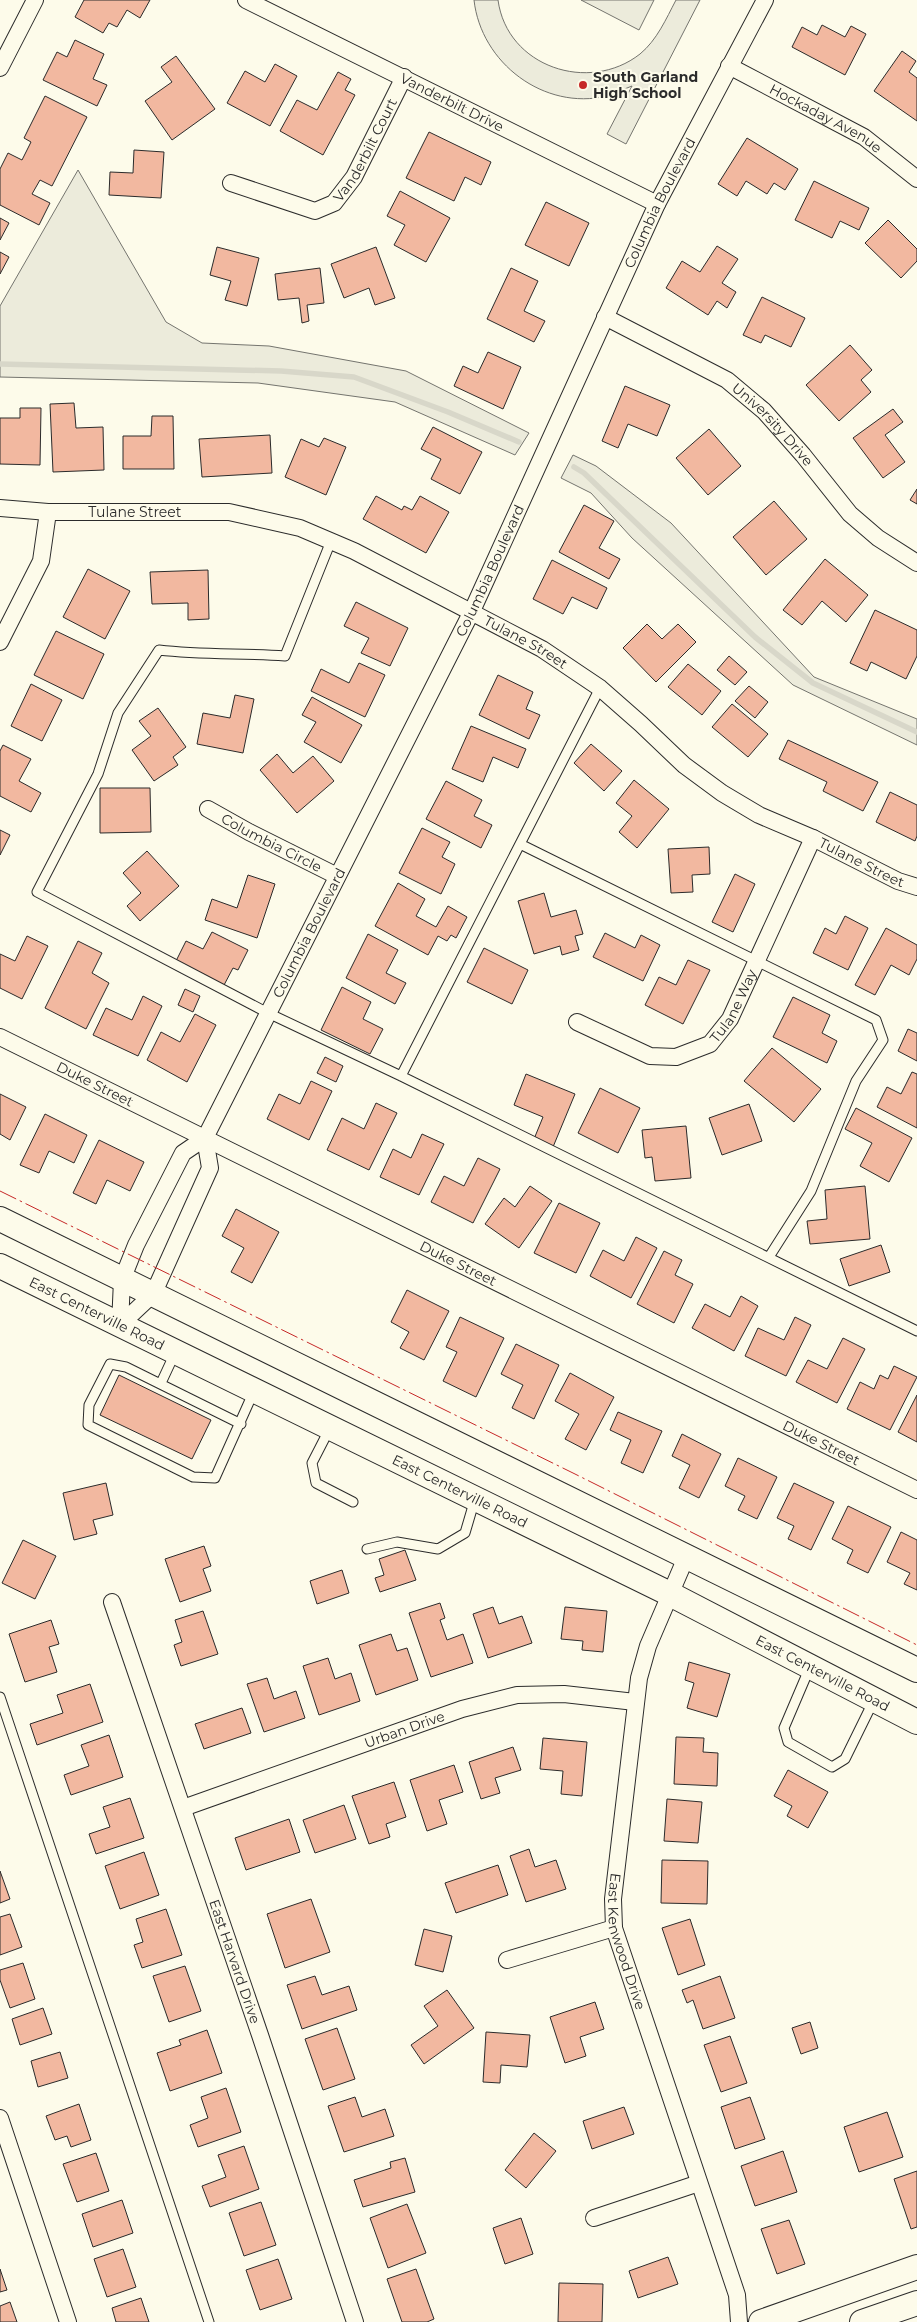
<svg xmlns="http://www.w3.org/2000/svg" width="917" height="2322" font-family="Montserrat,sans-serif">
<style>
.green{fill:#ecebdb;stroke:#74746e}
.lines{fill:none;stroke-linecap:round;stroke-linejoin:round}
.stream{stroke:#d8d7c9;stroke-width:5.5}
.building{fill:#f2b8a0;stroke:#2b2b2b}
.lane-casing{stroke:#2b2b2b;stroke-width:11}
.street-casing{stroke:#2b2b2b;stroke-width:18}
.secondary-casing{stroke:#2b2b2b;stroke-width:26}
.lane{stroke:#fdfbea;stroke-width:9}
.street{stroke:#fdfbea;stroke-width:16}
.secondary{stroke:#fdfbea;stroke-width:24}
.power{stroke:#c62828;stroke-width:1;stroke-dasharray:18 4 2.5 4;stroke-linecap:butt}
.poi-dot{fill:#c62828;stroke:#fdfbea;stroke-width:2}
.labels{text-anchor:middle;stroke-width:4;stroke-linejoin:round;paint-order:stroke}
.poi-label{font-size:14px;font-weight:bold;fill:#2b2b2b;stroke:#fdfbea;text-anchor:start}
.street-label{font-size:14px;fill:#2b2b2b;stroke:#fdfbea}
</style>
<rect width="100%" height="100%" fill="#fdfbea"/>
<path class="green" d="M474 0H498C507 67 589 94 640 54 657 40 666 19 676 0H700L626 144 607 134 632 86C624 89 615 93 607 96 544 111 481 63 474 0Z
M581 0H654L639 30Z
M78 170 166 322 202 343 269 346 406 371 529 433 515 455 395 402 258 383 0 377V306Z
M573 455 596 466 671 523 814 677 917 719V745L793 685 632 538 591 493 561 478Z"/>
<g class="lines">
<path class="stream" d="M0 364 281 371 354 377 448 412 519 442
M574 467 584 473 755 637 813 683 917 732"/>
</g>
<path class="building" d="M84 0H150L140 18 127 10 117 27 109 23 103 33 75 17Z
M822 25 845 37 851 26 866 34 845 75 792 47 802 27 817 35Z
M75 40 104 54 93 79 107 85 97 106 43 80 57 52 67 57Z
M902 51 916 61 909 72 917 78V121L874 91Z
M176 56 215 109 172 140 145 101 172 82 161 67Z
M275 64 297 76 270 126 227 103 245 71 265 82Z
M338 72 351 79 345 90 355 95 323 155 280 131 297 100 317 110Z
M45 96 87 117 52 186 40 180 32 194 50 203 39 225 0 205V169L8 153 22 160 31 142 24 138Z
M429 132 491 162 481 185 465 177 454 201 406 178Z
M747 138 798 169 785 190 774 183 767 194 746 181 737 196 718 184Z
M134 150 164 152 161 198 109 195 110 172 133 173Z
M814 181 869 208 859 230 840 221 832 238 795 220Z
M400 191 450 218 426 262 394 245 405 225 387 216Z
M546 202 589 223 569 266 525 245Z
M0 218 9 223 0 240Z
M888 220 917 249V261L901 278 865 243Z
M717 246 738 259 722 283 736 292 727 308 717 301 708 315 666 288 682 261 700 272Z
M217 247 259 258 247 306 225 300 231 281 210 275Z
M376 247 395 298 375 305 369 288 344 298 331 264Z
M0 252 9 257 0 274Z
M320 268 324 303 307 305 309 321 302 323 299 298 278 300 275 274Z
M511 268 538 281 524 311 545 321 534 342 487 319Z
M762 297 805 318 791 347 765 335 761 343 743 335Z
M850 345 872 370 861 380 871 392 839 421 806 385Z
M488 352 521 367 503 409 454 386 463 366 478 373Z
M625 386 670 405 657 436 628 424 618 448 602 441Z
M74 403 76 428 103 427 104 470 53 472 50 404Z
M20 408H41L40 465 0 464V418H20Z
M893 409 903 422 885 435 905 462 883 478 853 438Z
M152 416H173L174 469H123V436H151Z
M433 427 482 452 460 494 431 479 441 459 421 449Z
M709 429 741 466 708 495 676 458Z
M270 435 272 473 202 477 199 439Z
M324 438 346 447 326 495 285 477 301 439 319 447Z
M917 489V504L910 500Z
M376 496 402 510 404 506 412 510 420 496 449 512 426 553 363 519Z
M774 501 807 539 766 575 733 537Z
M584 505 614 521 599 548 620 559 609 579 559 552Z
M825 559 868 595 846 622 822 601 802 625 783 610Z
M552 560 607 588 597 609 572 597 563 614 533 599Z
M88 569 130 591 105 639 63 617Z
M208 570 209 619 188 620V603L152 604 150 572Z
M356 602 408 628 390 666 361 653 369 638 344 626Z
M875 610 917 630V656L906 679 871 662 867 671 850 663Z
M647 624 662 639 678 624 696 642 656 682 623 648Z
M56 631 104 654 83 699 34 675Z
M729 656 747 672 735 685 717 670Z
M359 663 385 675 365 717 311 691 321 669 349 683Z
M688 664 721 691 702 715 668 687Z
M498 675 533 692 526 709 540 715 529 739 479 715Z
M31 684 62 700 42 741 11 726Z
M749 686 768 702 755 718 735 701Z
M235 695 254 699 243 753 197 744 203 713 230 718Z
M312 697 362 725 341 763 304 742 316 722 302 715Z
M732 704 768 734 748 757 712 727Z
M158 708 186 747 173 757 178 765 154 781 132 750 151 736 139 721Z
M471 726 526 749 518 768 493 757 483 782 452 769Z
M788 740 878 782 863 811 823 791 827 782 779 759Z
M591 744 622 771 604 791 574 763Z
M3 745 31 759 19 781 41 793 31 812 0 796V751Z
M277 754 293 773 313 756 334 781 297 813 260 770Z
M634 780 669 809 637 848 619 832 632 816 616 803Z
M446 781 482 800 474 816 492 825 481 848 426 819Z
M100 788H150L151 832 100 833Z
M890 792 917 805V836L915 841 876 822Z
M422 828 450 842 442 857 455 864 441 894 399 873Z
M0 830 10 835 0 855Z
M709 847 710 874 692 875 693 892 671 893 668 849Z
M147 851 179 886 140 921 127 906 141 893 123 873Z
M735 874 755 884 733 932 712 922Z
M248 875 275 884 257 938 205 920 212 899 237 908Z
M398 883 425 899 416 916 436 927 448 906 467 917 456 938 451 935 447 941 438 936 428 955 375 926Z
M544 893 551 917 576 910 583 934 575 936 579 950 562 955 560 946 534 954 518 901Z
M845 916 868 928 848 970 813 953 825 928 836 934Z
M886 928 917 945V959L909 975 891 965 875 995 855 985Z
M212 932 248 950 238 970 233 968 223 987 175 963 186 941 203 949Z
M605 933 635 948 641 935 660 945 643 981 593 957Z
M368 934 398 950 386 973 406 983 395 1004 346 978Z
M27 936 48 946 22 999 0 988V954L15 961Z
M78 941 102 953 92 973 109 983 86 1029 45 1008Z
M484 948 528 970 512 1004 467 982Z
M688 960 710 970 683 1024 645 1005 659 977 676 985Z
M342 987 371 1002 363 1019 383 1029 370 1054 321 1030Z
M185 989 200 996 193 1012 178 1005Z
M143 996 162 1006 138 1056 93 1035 106 1008 132 1020Z
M793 997 830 1015 822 1033 837 1041 827 1063 773 1037Z
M195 1014 216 1025 187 1082 147 1060 161 1032 180 1042Z
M908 1029 917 1033V1061L898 1051Z
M772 1048 821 1089 794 1122 744 1081Z
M325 1057 343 1066 336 1082 317 1073Z
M912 1072 917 1074V1128L877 1107 887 1087 901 1094Z
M526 1074 575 1094 553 1147 534 1139 543 1117 514 1105Z
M311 1081 332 1091 309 1140 267 1119 279 1094 300 1104Z
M600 1088 640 1108 618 1153 578 1133Z
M0 1094 26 1107 10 1140 0 1134Z
M376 1103 397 1113 369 1170 327 1150 342 1118 364 1129Z
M749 1104 762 1141 722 1155 709 1118Z
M856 1108 912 1138 889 1182 860 1166 872 1143 845 1129Z
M45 1114 87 1135 74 1163 49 1151 39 1173 20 1165Z
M686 1126 691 1178 655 1181 652 1157 645 1158 642 1130Z
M422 1134 444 1144 419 1195 380 1177 393 1149 411 1158Z
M99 1140 144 1162 130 1191 107 1180 96 1204 73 1193Z
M478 1158 500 1169 473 1223 431 1202 444 1176 464 1186Z
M530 1186 552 1201 519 1248 485 1224 504 1198 515 1207Z
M865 1186 870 1239 810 1244 807 1221 827 1219 825 1190Z
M559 1203 600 1223 576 1273 534 1253Z
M236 1209 279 1232 252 1283 231 1272 244 1248 222 1236Z
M636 1237 657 1248 631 1298 590 1276 603 1250 624 1261Z
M881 1245 890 1272 849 1286 840 1259Z
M664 1251 682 1260 675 1275 693 1284 674 1323 637 1304Z
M407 1290 449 1311 424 1360 400 1348 409 1332 391 1322Z
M741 1296 758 1306 734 1351 692 1328 705 1304 730 1317Z
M460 1317 504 1338 476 1397 443 1381 457 1352 446 1347Z
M795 1317 811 1325 786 1376 745 1356 758 1328 784 1340Z
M843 1338 865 1349 837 1403 796 1382 808 1360 827 1369Z
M516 1344 559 1365 534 1419 512 1408 523 1385 501 1374Z
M894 1366 917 1377 890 1430 847 1409 860 1382 874 1389 880 1375 888 1379Z
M570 1373 614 1397 586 1450 565 1439 579 1414 555 1401Z
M119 1375 211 1420 192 1459 100 1415Z
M917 1395V1442L898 1432Z
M618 1412 662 1431 643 1473 621 1463 631 1440 610 1430Z
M682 1434 721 1454 699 1498 679 1488 690 1465 672 1456Z
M738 1458 777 1477 757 1519 738 1510 745 1496 725 1486Z
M106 1483 113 1515 93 1520 97 1534 74 1540 63 1493Z
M794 1483 834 1502 811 1550 788 1539 794 1526 777 1518Z
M848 1506 891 1527 868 1573 847 1563 853 1550 832 1539Z
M901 1532 917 1540V1590L904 1584 910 1573 887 1562Z
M23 1540 56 1556 35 1599 2 1583Z
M204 1546 211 1566 203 1569 211 1591 180 1602 165 1559Z
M405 1550 416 1580 380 1592 375 1578 384 1575 379 1559Z
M342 1570 349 1593 317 1604 310 1581Z
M440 1603 445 1618 440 1620 447 1640 463 1634 473 1663 431 1677 409 1613Z
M493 1607 499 1624 522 1616 532 1643 488 1658 473 1614Z
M565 1607 607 1611 603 1652 582 1650 583 1641 561 1639Z
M203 1611 218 1654 181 1666 174 1645 182 1642 175 1620Z
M51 1620 59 1644 49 1647 57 1672 25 1682 9 1634Z
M391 1634 397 1651 407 1648 418 1680 376 1695 359 1645Z
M328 1658 335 1679 351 1673 360 1701 319 1715 303 1666Z
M689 1662 730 1674 717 1717 687 1708 694 1683 685 1680Z
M267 1678 274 1699 296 1691 305 1718 264 1732 247 1684Z
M90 1684 103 1722 37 1745 30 1724 63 1713 57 1695Z
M242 1708 251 1733 204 1749 195 1724Z
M109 1735 123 1777 71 1795 64 1775 89 1766 81 1745Z
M676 1737 704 1738 703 1752 718 1753 717 1786 674 1784Z
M543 1738 587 1742 582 1796 561 1794 563 1771 540 1769Z
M513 1747 521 1770 495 1778 500 1793 481 1799 469 1762Z
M454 1765 463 1792 439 1800 447 1824 427 1831 410 1780Z
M788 1770 828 1792 808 1828 787 1816 792 1806 774 1796Z
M394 1782 406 1817 386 1824 390 1837 369 1844 352 1796Z
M130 1798 144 1838 96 1854 89 1834 110 1827 103 1807Z
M667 1799 702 1802 698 1843 664 1841Z
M344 1805 356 1839 315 1853 303 1820Z
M289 1819 300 1852 246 1870 235 1838Z
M529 1849 535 1867 556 1860 566 1889 526 1902 510 1856Z
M144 1852 159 1895 120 1909 105 1866Z
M662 1860 708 1861 707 1904 661 1903Z
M498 1865 508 1895 456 1913 445 1883Z
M0 1871 10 1899 0 1903Z
M311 1899 330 1952 285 1968 267 1914Z
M166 1909 182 1955 142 1968 134 1945 143 1942 136 1919Z
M10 1914 22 1947 0 1955V1917Z
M690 1919 705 1965 678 1975 662 1928Z
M424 1929 452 1936 443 1972 415 1965Z
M23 1963 35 1999 10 2008 0 1980V1970Z
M185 1966 201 2011 169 2022 153 1976Z
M315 1976 322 1995 349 1986 357 2010 302 2029 287 1985Z
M720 1976 735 2018 703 2029 693 2000 687 2003 682 1990Z
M447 1990 474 2028 424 2064 411 2045 438 2026 424 2006Z
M595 2002 604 2029 580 2037 586 2056 565 2063 550 2017Z
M43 2008 52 2034 20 2045 12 2019Z
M810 2022 818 2048 801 2054 792 2028Z
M337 2028 355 2079 323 2090 305 2039Z
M207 2030 222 2073 170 2091 157 2053 181 2045 179 2040Z
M486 2032 530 2035 527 2067 501 2065 500 2083 483 2082Z
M730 2036 747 2083 721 2092 704 2045Z
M60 2052 68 2078 38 2087 31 2061Z
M226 2088 241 2132 198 2147 190 2125 208 2118 201 2097Z
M355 2097 362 2117 385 2109 394 2136 344 2152 328 2106Z
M750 2097 765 2139 735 2149 721 2107Z
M79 2104 91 2140 71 2147 67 2136 55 2140 46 2116Z
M624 2107 634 2134 592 2149 583 2121Z
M887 2112 903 2157 859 2172 844 2127Z
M534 2133 556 2151 526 2188 505 2170Z
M244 2146 259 2189 210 2207 202 2186 226 2177 218 2155Z
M783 2151 797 2192 755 2206 741 2166Z
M96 2153 109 2191 77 2202 63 2164Z
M405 2158 415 2192 363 2207 354 2180 391 2168 390 2162Z
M917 2171V2227L911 2229 894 2179Z
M122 2200 133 2233 93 2247 82 2214Z
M261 2202 276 2245 244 2256 229 2213Z
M407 2204 426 2253 388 2268 370 2218Z
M521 2218 533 2254 505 2264 493 2228Z
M789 2220 805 2264 777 2274 761 2229Z
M123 2249 136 2287 107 2297 94 2259Z
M668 2257 678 2284 638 2298 629 2271Z
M278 2259 292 2299 260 2310 246 2270Z
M0 2269 7 2290 0 2292Z
M416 2269 434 2319 427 2322H402L387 2279Z
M559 2283 603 2284 602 2322H558Z
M141 2298 149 2322H116L112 2308Z
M10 2302 17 2322H0V2306Z"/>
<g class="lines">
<g class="lane-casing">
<path id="lane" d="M331 541 285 656C243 653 201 655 159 650L118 713 98 774 37 892 268 1013 401 1076 917 1331
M520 844 876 1020 883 1040 856 1081 811 1191 769 1257
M401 1076 600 688
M161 1383 175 1353
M241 1424 126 1367 110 1364 89 1405 88 1425 193 1477 215 1478 254 1391
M330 1428 312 1463 316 1483 353 1502
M367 1549 397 1542 438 1549 465 1533 475 1499
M810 1667 784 1728 788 1742 832 1767 845 1759 874 1700
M0 1697 209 2322"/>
</g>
<g class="street-casing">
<g id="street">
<path id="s1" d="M246 0 657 204"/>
<path id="s2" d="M729 66 864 137 917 179"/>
<path d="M0 68 35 0"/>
<path id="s3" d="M231 183 315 211 334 203 354 177 404 77"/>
<path id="s4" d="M605 317 727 380 764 411 803 455 850 514 878 538 917 563"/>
<path id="s5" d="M0 508 48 512H229L300 528 354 551 542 649 600 688 641 724 684 765 722 793 759 815 813 838 898 881 917 887"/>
<path d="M0 642 41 561 48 512"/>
<path id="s6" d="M208 809 249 832 337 876"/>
<path id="s7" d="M577 1022 650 1056 676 1057 710 1044 730 1019 813 838"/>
<path id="s8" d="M0 1037 917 1490"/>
<path id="s9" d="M205 1138 472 611 657 204 765 0"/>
<path d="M205 1138 210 1168 156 1288 152 1295 120 1325 122 1280 136 1245 183 1153Z"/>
<path id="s10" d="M687 1555 648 1646 639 1678 613 1899 614 1928 737 2295 739 2322"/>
<path id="s11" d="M112 1602 260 2035 355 2322"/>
<path id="s12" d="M183 1808 462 1709 517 1695 564 1694 635 1702"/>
<path d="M507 1960 614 1928"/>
<path d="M0 2118 68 2322"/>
<path d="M594 2218 699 2183"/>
</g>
</g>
<g class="secondary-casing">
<g id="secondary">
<path d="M0 1219C305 1371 612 1517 917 1670"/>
<path id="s13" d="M0 1266 670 1594 917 1722"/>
<path d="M761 2322 917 2267"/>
<path d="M862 2322 917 2303"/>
</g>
</g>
<use href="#lane" class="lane"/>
<use href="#street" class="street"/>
<use href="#secondary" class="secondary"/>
<path class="power" d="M0 1191 575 1474 917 1645"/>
</g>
<circle class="poi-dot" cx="583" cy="85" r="5"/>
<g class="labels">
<g class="poi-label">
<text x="593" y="82">South Garland<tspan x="593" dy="16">High School</tspan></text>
</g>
<g class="street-label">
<text dy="5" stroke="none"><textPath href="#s1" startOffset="230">Vanderbilt Drive</textPath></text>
<text dy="5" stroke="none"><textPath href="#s2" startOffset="110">Hockaday Avenue</textPath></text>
<text dy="5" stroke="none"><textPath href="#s3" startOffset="171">Vanderbilt Court</textPath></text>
<text dy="5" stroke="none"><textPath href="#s9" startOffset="1040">Columbia Boulevard</textPath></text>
<text dy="5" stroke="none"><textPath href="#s4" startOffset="201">University Drive</textPath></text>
<text dy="5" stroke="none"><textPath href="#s5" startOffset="135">Tulane Street</textPath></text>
<text dy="5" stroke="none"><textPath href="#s9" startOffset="635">Columbia Boulevard</textPath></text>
<text dy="5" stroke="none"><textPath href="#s5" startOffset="555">Tulane Street</textPath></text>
<text dy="5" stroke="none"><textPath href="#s6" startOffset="72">Columbia Circle</textPath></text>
<text dy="5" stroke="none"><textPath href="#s5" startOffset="960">Tulane Street</textPath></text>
<text dy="5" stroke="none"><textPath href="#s9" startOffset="230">Columbia Boulevard</textPath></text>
<text dy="5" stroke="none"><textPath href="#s7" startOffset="188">Tulane Way</textPath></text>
<text dy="5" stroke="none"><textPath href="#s8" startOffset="106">Duke Street</textPath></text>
<text dy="5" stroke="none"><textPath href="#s8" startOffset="511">Duke Street</textPath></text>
<text dy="5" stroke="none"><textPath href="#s13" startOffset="108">East Centerville Road</textPath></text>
<text dy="5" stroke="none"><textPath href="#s8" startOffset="916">Duke Street</textPath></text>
<text dy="5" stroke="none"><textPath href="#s13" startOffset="512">East Centerville Road</textPath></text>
<text dy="5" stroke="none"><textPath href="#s13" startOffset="918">East Centerville Road</textPath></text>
<text dy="5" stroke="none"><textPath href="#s12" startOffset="235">Urban Drive</textPath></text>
<text dy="5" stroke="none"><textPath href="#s10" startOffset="399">East Kenwood Drive</textPath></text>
<text dy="5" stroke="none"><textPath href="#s11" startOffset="380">East Harvard Drive</textPath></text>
</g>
</g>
</svg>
